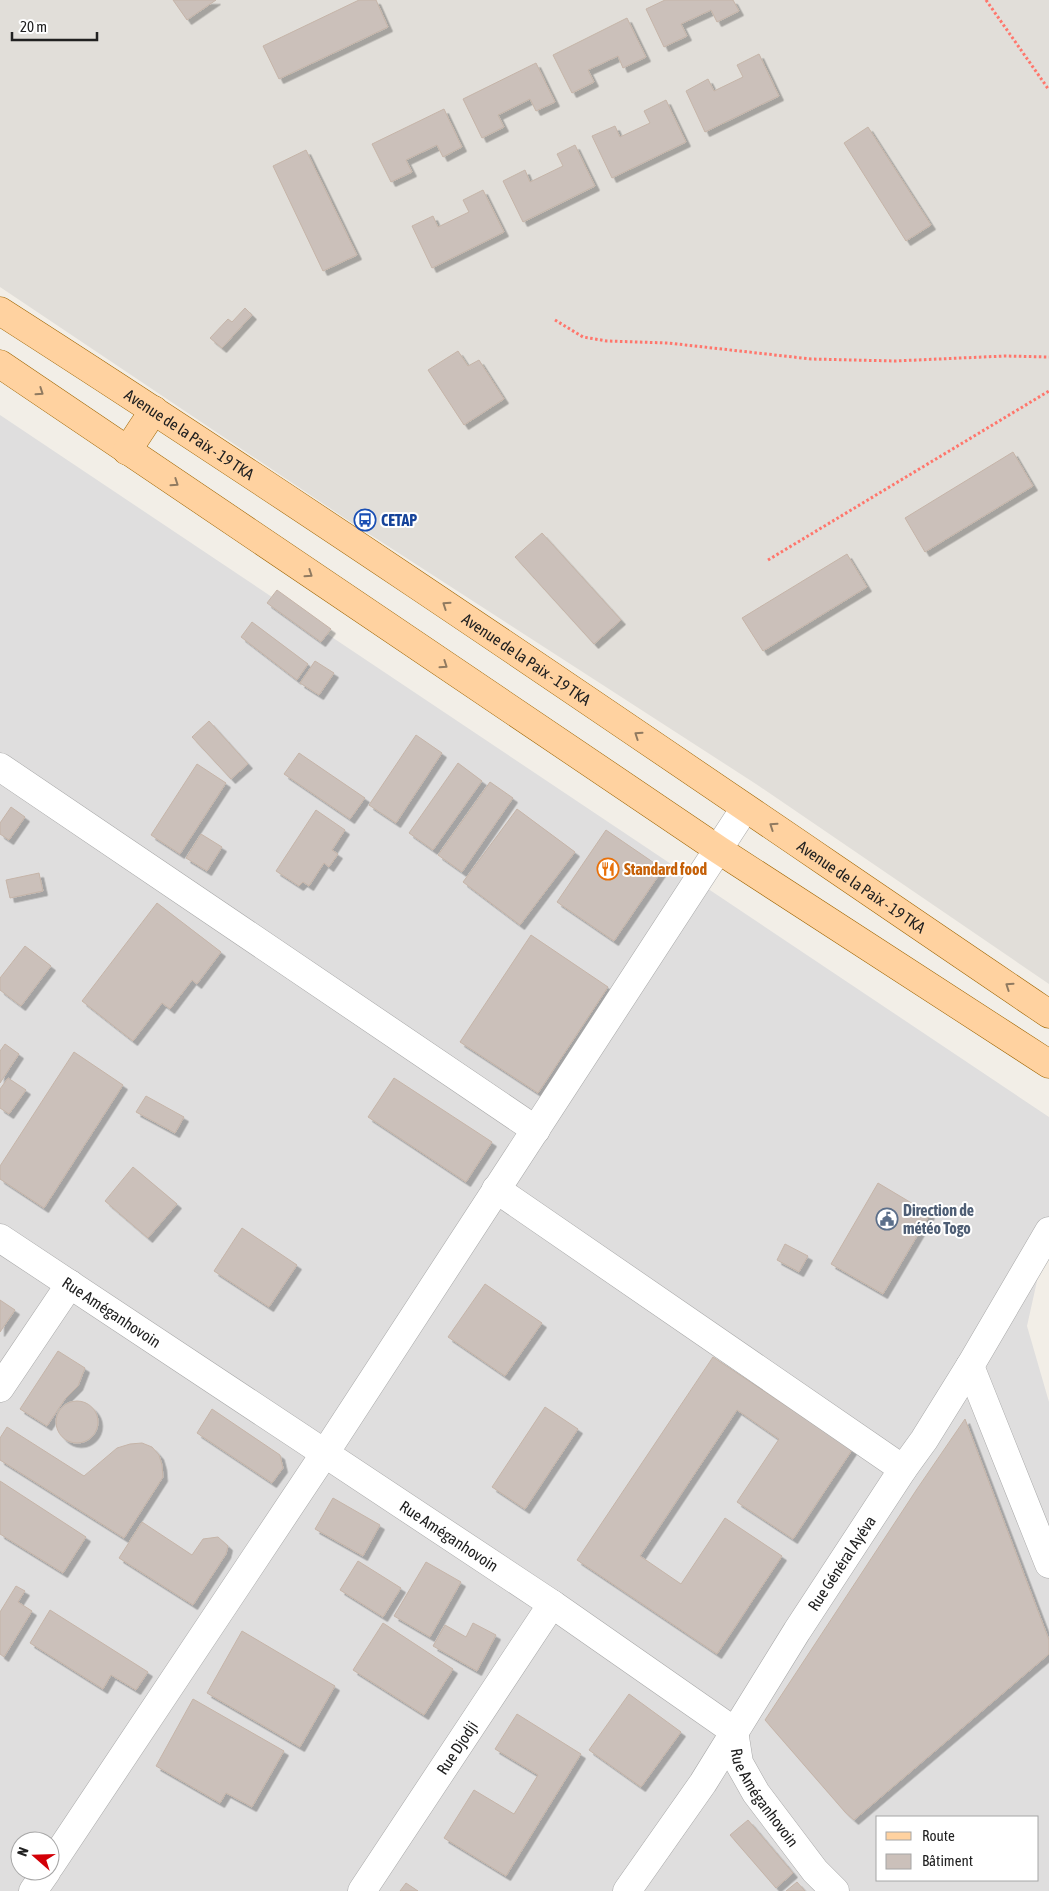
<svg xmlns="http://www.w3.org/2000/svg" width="1049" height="1891" font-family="'Asap Condensed',sans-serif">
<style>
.residential{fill:#dfdede;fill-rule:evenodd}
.airport{fill:#e1ded9}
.building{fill:#cbc0ba;stroke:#c5b4a8;filter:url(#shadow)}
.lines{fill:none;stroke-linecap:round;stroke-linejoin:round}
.minor-casing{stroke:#a8a8a8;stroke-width:29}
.major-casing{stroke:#9f6500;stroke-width:29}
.path{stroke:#ff766c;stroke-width:3;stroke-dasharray:2.5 2.5;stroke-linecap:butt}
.minor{stroke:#fff;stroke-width:28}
.major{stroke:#ffd2a0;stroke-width:28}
.oneway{stroke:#907a60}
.labels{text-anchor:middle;stroke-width:4;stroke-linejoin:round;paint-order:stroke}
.street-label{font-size:16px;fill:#212121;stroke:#fff}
.transit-label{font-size:16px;font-weight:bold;fill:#164399;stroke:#fff;text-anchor:start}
.food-label{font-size:16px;font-weight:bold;fill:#c56008;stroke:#fff;text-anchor:start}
.service-label{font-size:16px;font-weight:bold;fill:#4e5e75;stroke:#fff;text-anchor:start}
</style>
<defs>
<filter id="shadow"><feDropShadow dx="4.5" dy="4.5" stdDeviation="0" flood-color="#0004"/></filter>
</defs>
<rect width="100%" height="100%" fill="#f2eee7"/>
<path class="residential" d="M0 415 1049 1117V1227L1027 1326 1049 1402V1891H0ZM878 1817H1038V1880H878ZM20 1841H50V1871H20Z"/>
<path class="airport" d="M0 0H1049V984L756 784 346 519 0 287Z"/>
<path class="building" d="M173 0H216L187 20Z
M359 0H376L388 27 279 79 263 46Z
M665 0H733L739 11 717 22 711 10 681 24 687 36 664 47 646 9Z
M627 18 646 57 623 68 618 56 588 70 594 82 572 93 553 55Z
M759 54 779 96 705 132 686 91 708 79 714 91 743 77 737 65Z
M536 63 555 102 536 111 530 99 498 115 504 127 482 138 463 99Z
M666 100 686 142 612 178 592 136 615 126 620 137 650 123 644 111Z
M444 109 462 147 443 157 437 145 406 160 412 172 391 182 372 144Z
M868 127 931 225 906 241 844 143Z
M575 145 595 186 523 222 503 181 525 170 530 182 563 166 557 154Z
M306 150 357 255 323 271 273 166Z
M483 190 504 232 432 268 412 226 433 216 438 227 469 212 463 200Z
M245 308 252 315 222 348 210 338 228 319 232 322Z
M458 351 468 366 479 360 504 399 464 425 428 370Z
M1013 452 1033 486 925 552 905 518Z
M542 533 621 620 594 644 515 557Z
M847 554 867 587 763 651 742 618Z
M277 590 331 629 321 642 267 603Z
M252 622 308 664 297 680 241 637Z
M315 661 334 673 319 695 300 683Z
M209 721 248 764 231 779 192 737Z
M416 735 442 753 396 823 369 805Z
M299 753 365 798 350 819 284 774Z
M458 763 482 781 433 850 409 833Z
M197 764 226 783 180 854 151 835Z
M490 782 513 798 462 872 438 855Z
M11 807 25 817 9 840 0 834V823Z
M517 809 575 852 520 925 463 882Z
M316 810 345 830 332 850 338 854 329 867 324 863 309 886 303 882 299 886 276 871Z
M606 830 663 869 614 941 557 902Z
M201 834 222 847 207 871 186 858Z
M39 873 43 891 10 898 6 880Z
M157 903 221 952 197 984 192 980 170 1009 162 1003 133 1041 82 1001Z
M531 935 608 987 538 1093 460 1042Z
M25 946 51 966 21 1006 0 990V978Z
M5 1044 19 1054 0 1083V1051Z
M74 1052 123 1085 44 1208 0 1179V1166Z
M8 1078 26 1090 9 1114 0 1108V1089Z
M394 1078 492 1142 466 1182 368 1117Z
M146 1096 184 1117 175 1133 136 1112Z
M133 1167 177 1204 148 1238 105 1201Z
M878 1183 930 1214 883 1294 831 1264Z
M242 1228 297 1265 269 1307 214 1271Z
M785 1244 808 1256 799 1272 777 1260Z
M485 1284 542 1323 505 1376 448 1337Z
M0 1300 15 1310 0 1332Z
M58 1351 85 1368 78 1386 65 1399 47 1426 20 1409Z
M713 1357 852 1450 793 1539 737 1502 779 1439 737 1410 640 1556 681 1584 725 1518 782 1556 717 1654 577 1560Z
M56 1422a21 21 0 1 1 42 0a21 21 0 1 1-42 0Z
M545 1407 578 1429 525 1509 492 1487Z
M212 1409 280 1455 283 1468 272 1483 197 1433Z
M965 1419 1049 1640V1654L854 1820 845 1812 765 1720 917 1489Z
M7 1427 84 1476 117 1448 130 1444 142 1443 152 1447 159 1455 162 1465 163 1477 124 1538 0 1460V1438Z
M0 1481 86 1537 63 1573 0 1534Z
M333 1498 380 1525 363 1556 315 1529Z
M142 1522 192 1555 203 1539 218 1537 228 1546 226 1554 193 1605 119 1558Z
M358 1561 401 1588 383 1617 340 1590Z
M426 1562 461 1582 430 1637 394 1616Z
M16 1586 25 1591 18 1602 32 1611 4 1657 0 1654V1612Z
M50 1610 148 1672 136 1690 111 1675 103 1689 30 1643Z
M383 1623 453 1669 424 1715 353 1670Z
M473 1623 496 1635 477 1671 433 1646 445 1625 466 1637Z
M242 1631 335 1686 300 1747 207 1693Z
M629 1694 681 1732 641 1787 589 1750Z
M193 1699 284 1751 252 1807 226 1793 220 1803 156 1766Z
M517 1714 581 1754 506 1876 444 1838 474 1790 514 1814 538 1775 495 1749Z
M748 1820 793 1873 776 1888 730 1835Z
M797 1882 805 1891H786Z
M406 1883 418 1891H400Z"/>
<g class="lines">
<g class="minor-casing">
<g id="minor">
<path d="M0 767 536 1130"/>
<path d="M496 1189 903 1469"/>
<path id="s1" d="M0 1238 552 1604 734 1731 739 1763 756 1793 815 1871 835 1891"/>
<path d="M970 1366 1049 1564"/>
<path d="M0 1388 70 1284"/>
<path d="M50 1866 325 1453 745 808"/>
<path d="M33 1891 47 1871"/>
<path id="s2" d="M362 1891 552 1604"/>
<path id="s3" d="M627 1891 703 1783 797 1631 903 1469 924 1440 970 1366 1049 1231"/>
</g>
</g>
<g class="major-casing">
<g id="major">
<path id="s4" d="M0 311C354 538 701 778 1049 1014"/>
<path d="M0 364 719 850 1049 1064"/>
<path d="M127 451 154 410"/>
</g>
</g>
<path class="path" d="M986 0 1049 90
M555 320 583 337 607 341 668 343 811 359 895 361 1005 356 1049 357
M768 560 1049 391"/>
<use href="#minor" class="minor"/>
<use href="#major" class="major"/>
</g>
<defs><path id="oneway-chevron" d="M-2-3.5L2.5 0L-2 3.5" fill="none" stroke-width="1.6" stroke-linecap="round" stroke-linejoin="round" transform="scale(1.25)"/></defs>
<g class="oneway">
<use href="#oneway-chevron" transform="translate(40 392) rotate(34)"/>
<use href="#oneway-chevron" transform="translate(175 483) rotate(34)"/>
<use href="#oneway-chevron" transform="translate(309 574) rotate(34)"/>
<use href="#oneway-chevron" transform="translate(446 605) rotate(-146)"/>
<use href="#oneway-chevron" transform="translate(444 665) rotate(34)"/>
<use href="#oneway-chevron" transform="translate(638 735) rotate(-146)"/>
<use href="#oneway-chevron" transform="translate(773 826) rotate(-146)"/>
<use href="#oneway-chevron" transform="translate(1009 986) rotate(-146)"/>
</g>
<defs>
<g id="bus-ring" transform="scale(1.125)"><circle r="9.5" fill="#fff" stroke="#1a4fb4" stroke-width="1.5"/><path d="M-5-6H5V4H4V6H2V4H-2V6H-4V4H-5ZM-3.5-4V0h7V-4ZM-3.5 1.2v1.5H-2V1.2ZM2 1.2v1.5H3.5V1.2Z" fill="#1a4fb4"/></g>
<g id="restaurant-ring" transform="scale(1.125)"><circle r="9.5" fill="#fff" stroke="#e8710a" stroke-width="1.5"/><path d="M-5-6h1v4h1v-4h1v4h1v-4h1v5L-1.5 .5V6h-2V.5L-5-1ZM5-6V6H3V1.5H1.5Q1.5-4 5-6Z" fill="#e8710a"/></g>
<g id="civic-ring" transform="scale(1.125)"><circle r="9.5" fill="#fff" stroke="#5c6f8a" stroke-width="1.5"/><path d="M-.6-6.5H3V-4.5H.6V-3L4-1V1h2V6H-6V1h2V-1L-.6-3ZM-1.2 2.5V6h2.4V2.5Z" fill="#5c6f8a"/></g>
</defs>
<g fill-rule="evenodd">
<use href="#bus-ring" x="365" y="520"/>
<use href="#restaurant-ring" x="608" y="869"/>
<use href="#civic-ring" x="887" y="1219"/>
</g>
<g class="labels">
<g class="street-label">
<text dy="6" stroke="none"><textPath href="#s4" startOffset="226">Avenue de la Paix - 19 TKA</textPath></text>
<text dy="6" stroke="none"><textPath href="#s4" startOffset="631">Avenue de la Paix - 19 TKA</textPath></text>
<text dy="6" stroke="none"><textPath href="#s4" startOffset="1036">Avenue de la Paix - 19 TKA</textPath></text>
<text dy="6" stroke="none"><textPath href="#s1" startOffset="134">Rue Améganhovoin</textPath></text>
<text dy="6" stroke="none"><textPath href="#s1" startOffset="539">Rue Améganhovoin</textPath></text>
<text dy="6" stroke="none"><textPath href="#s3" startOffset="392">Rue Général Ayéva</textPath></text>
<text dy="6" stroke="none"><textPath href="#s2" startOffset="172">Rue Djodji</textPath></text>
<text dy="6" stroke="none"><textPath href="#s1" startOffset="959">Rue Améganhovoin</textPath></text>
</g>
<g class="transit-label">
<text x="381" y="526">CETAP</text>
</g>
<g class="food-label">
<text x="624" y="875">Standard food</text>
</g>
<g class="service-label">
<text x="903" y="1216">Direction de<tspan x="903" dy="18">météo Togo</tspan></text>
</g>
</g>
<rect x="876" y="1816" width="162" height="65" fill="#ffffff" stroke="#a6a6a6"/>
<rect x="886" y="1832" width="25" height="8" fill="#ffd2a0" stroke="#a6a6a6"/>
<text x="922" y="1841" font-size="15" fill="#212121">Route</text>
<rect x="886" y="1854" width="25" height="15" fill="#cbc0ba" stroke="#a6a6a6"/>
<text x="922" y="1866" font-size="15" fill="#212121">Bâtiment</text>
<g transform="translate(35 1856) rotate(290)"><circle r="24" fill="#ffffff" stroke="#a6a6a6"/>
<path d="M0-4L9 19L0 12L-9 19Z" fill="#d30007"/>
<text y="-8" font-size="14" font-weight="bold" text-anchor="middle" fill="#212121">N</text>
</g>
<path d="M12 32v8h85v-8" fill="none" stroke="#212121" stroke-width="2.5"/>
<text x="20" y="32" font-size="15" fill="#212121" stroke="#ffffff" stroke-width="4" paint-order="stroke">20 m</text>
</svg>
